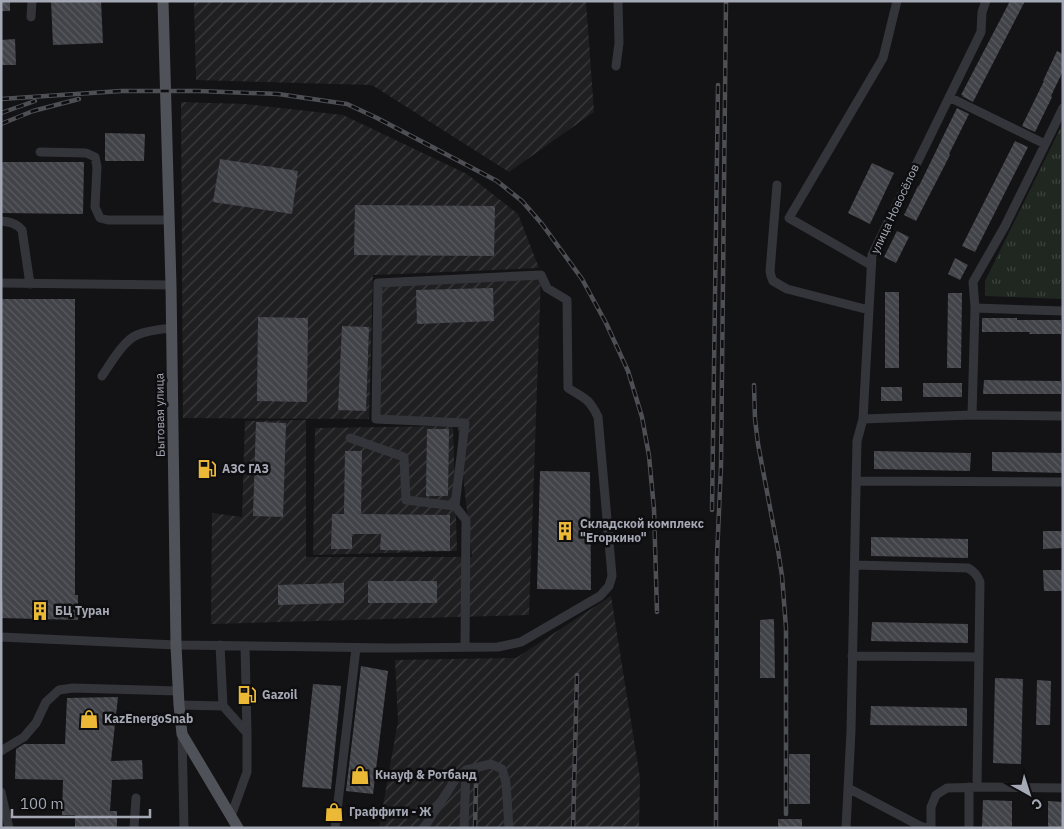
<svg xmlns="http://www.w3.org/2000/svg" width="1064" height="829" font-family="'IBM Plex Sans',sans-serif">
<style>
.industrial{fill:url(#industrial-furrows)}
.park{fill:url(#park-tufts)}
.building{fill:url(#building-back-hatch)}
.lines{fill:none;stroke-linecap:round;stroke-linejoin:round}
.minor{stroke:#34353a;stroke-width:9}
.major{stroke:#505259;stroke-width:11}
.rail-casing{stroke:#4d4f55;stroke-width:4.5}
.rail{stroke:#0e0e10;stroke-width:2.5;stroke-dasharray:8;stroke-linecap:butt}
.labels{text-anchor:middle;stroke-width:5;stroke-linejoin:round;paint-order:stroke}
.street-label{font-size:12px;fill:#a5a9b5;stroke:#0e0e10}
.poi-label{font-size:12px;font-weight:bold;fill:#a5a9b5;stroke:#0e0e10;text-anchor:start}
</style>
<defs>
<pattern id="industrial-furrows" width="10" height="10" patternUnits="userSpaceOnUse" patternTransform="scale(1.25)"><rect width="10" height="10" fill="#1f1f22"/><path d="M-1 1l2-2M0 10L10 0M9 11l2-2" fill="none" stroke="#3d3d40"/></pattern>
<pattern id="park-tufts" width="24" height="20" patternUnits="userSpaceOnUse" patternTransform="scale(1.25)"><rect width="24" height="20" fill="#202721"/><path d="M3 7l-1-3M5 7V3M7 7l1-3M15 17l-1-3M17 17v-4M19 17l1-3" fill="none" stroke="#3d443f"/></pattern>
<pattern id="building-back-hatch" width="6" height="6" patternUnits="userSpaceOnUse" patternTransform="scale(1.25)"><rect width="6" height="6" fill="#424348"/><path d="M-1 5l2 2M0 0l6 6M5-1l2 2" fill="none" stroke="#5a5b60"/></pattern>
</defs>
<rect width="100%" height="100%" fill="#131315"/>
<path class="industrial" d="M194 1H586L594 112 509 172 372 85 196 80Z
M181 102 244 104 343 115 467 174 518 214 539 268 373 275 369 419 183 418Z
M541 275 529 615 211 624 212 513 242 517 245 421 306 420V557H472L457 420 376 419 378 283Z
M453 426 457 551 313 555 315 428Z
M611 596 640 778 639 828H379L398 721 395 660 516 658Z"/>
<path class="park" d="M1063 123V299L985 296V281Z"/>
<path class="building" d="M1 1H10V11H1Z
M51 1H101L103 43 53 45Z
M1010 1H1025L973 102 962 96 963 95H961Z
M15 39 16 65H1V40Z
M1057 51 1063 54V71L1051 96 1052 97 1035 132 1022 126 1044 81H1043Z
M957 108 969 114 949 154 950 155 916 221 904 215 918 186H919Z
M105 133 145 134 144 161H105Z
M1015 141 1028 147 975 252 962 246Z
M220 159 298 171 292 214 213 202Z
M2 162H84L83 214 1 213Z
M872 163 894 173 870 224 848 213Z
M355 205 495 206 494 256 354 255Z
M897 231 909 237 896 263 884 257Z
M955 258 968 265 960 280 948 274Z
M493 288 494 321 417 324 416 290Z
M885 292H899V368H885Z
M948 293H962L961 368H947Z
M1 299H75V595H78V620L1 618 3 593Z
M258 317 308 318 307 402 257 401Z
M982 318H1017V320H1061V334H1029L1030 332H982Z
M342 326 369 327 366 411 338 410Z
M984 380 1061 381V394H983Z
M923 383H962V397H923Z
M881 387H902V401H881Z
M256 422 286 423 283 517 253 516Z
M427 429H449L448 496H426Z
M345 451H362L361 514 450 515V551L380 550 381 534H352V549H331L332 514H344Z
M874 451 971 453 970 471 874 469Z
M992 452 1063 453V473L992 471Z
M540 471 590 472 591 590 537 589Z
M1043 531H1063V548L1043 549Z
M871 537 968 539V558L871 556Z
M1043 570H1063V591H1044Z
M368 581H437V603H368Z
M344 583V603L278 605V585Z
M774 619 775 678H760V620Z
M872 622 968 624V643L871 641Z
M361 666 388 671 373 794 346 791Z
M995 678 1023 679 1021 764 993 763Z
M1037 680 1051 681 1050 725H1036Z
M313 684 341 686 331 789 302 787Z
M118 697 111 761 142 760 143 779 112 780 110 811H117V828H75V815H62L63 780 15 779 16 749 24 744H65L67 698Z
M871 706 967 708V726L870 725Z
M789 754H810V804H789Z
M983 800 1012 801V828H982Z
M1048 801 1063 802V828H1048Z
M778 819H802V828H778Z"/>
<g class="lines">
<path class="minor" d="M31 17 32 1
M616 66 619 43 618 1
M949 97 1045 144
M40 152 86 153 95 157 97 167 95 207 100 218 108 220H169
M777 185 770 271 771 276 773 281 787 289 869 310
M1 221C10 222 16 223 22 230L30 284
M871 265 789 218 883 58 897 1
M1 283 171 285
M975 308 1063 311
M102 376C111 363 123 341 137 335 148 330 161 329 172 328
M972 415 975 308 973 282 1005 226 1063 108
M863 419 972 415 1063 416
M350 438 404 457 406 500 455 506 466 520 465 647
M856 481 1063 482
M855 565 968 568C975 572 977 575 980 582L977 787
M1 637 176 645 391 648 498 647 521 642 600 596 609 586 612 576 598 417C589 398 585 399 568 388L567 300 547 288 541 275 378 283 376 419 465 423 455 506
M220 645 223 706
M245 646 247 733
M852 656 979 657
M179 705 223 706 247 733V772L231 816
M182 734 184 828
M1 751 24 737 36 723 46 702 59 690 73 688 178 691
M969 787V828
M848 788 920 826 927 828
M1 792 9 828
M134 828 136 798
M335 828 356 648
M423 828 427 823 455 780 466 770 491 764 502 769 506 783 509 828
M464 828 466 770
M846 828 851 731 857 441 863 419 872 255 981 32 982 12 986 1
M931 828V807L936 795 947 788 987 787 1063 788"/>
<path class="major" d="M163 1 171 285 176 645 179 705 182 734 238 828"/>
<g class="rail-casing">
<path id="rail" d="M1 99 121 91H199L278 94 347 104 377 118 497 181 522 201 542 224 582 279 606 323 628 371 642 417 649 456 654 509 657 612
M1 113 35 101
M1 124 33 111 79 99
M754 385 755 419 758 444 778 550 782 576 786 628V814
M712 510 718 85
M475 828 476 785
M573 828 577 675
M716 828 717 556 721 466 726 1"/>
</g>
<use href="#rail" class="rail"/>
</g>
<defs>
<g id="fuel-bare" transform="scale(1.5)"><path d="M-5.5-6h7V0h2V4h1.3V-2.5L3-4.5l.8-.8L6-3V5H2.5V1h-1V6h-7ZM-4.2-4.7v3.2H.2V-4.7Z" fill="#ebb935" stroke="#0e0e10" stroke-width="2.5" paint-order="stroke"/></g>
<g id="building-bare" transform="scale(1.5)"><path d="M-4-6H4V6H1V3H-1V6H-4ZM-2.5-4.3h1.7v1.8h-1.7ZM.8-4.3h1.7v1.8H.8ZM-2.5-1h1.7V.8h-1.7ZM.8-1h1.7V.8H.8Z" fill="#ebb935" stroke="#0e0e10" stroke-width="2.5" paint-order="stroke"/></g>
<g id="shop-bare" transform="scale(1.5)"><path d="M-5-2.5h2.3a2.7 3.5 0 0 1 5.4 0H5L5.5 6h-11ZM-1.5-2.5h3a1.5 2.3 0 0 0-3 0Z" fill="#ebb935" stroke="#0e0e10" stroke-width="2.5" paint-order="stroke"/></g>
</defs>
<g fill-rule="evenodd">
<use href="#fuel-bare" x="207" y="469"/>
<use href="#building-bare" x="565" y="531"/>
<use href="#building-bare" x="40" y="611"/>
<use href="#fuel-bare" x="247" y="695"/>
<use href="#shop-bare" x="89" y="719"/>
<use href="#shop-bare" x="360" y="775"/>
<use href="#shop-bare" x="334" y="812"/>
</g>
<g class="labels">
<g class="street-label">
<text transform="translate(895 209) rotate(-65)" y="4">улица Новосёлов</text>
<text transform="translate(160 415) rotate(-91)" y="4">Бытовая улица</text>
</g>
<g class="poi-label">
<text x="222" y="473">АЗС ГАЗ</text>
<text x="580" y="528">Складской комплекс<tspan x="580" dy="14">"Егоркино"</tspan></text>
<text x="55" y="615">БЦ Туран</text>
<text x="262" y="699">Gazoil</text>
<text x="104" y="723">KazEnergoSnab</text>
<text x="375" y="779">Кнауф &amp; Ротбанд</text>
<text x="349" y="816">Граффити - Ж</text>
</g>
</g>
<rect width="1064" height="829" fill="none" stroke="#a5a9b5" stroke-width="5"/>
<g transform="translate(1029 794) rotate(141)" stroke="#0e0e10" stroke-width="4" paint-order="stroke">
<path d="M0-4L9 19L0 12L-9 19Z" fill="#a5a9b5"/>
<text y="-8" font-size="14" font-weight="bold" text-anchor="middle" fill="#a5a9b5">С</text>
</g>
<path d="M12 809v8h138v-8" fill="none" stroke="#a5a9b5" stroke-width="2.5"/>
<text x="20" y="809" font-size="15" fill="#a5a9b5" stroke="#0e0e10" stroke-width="4" paint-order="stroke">100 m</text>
</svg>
